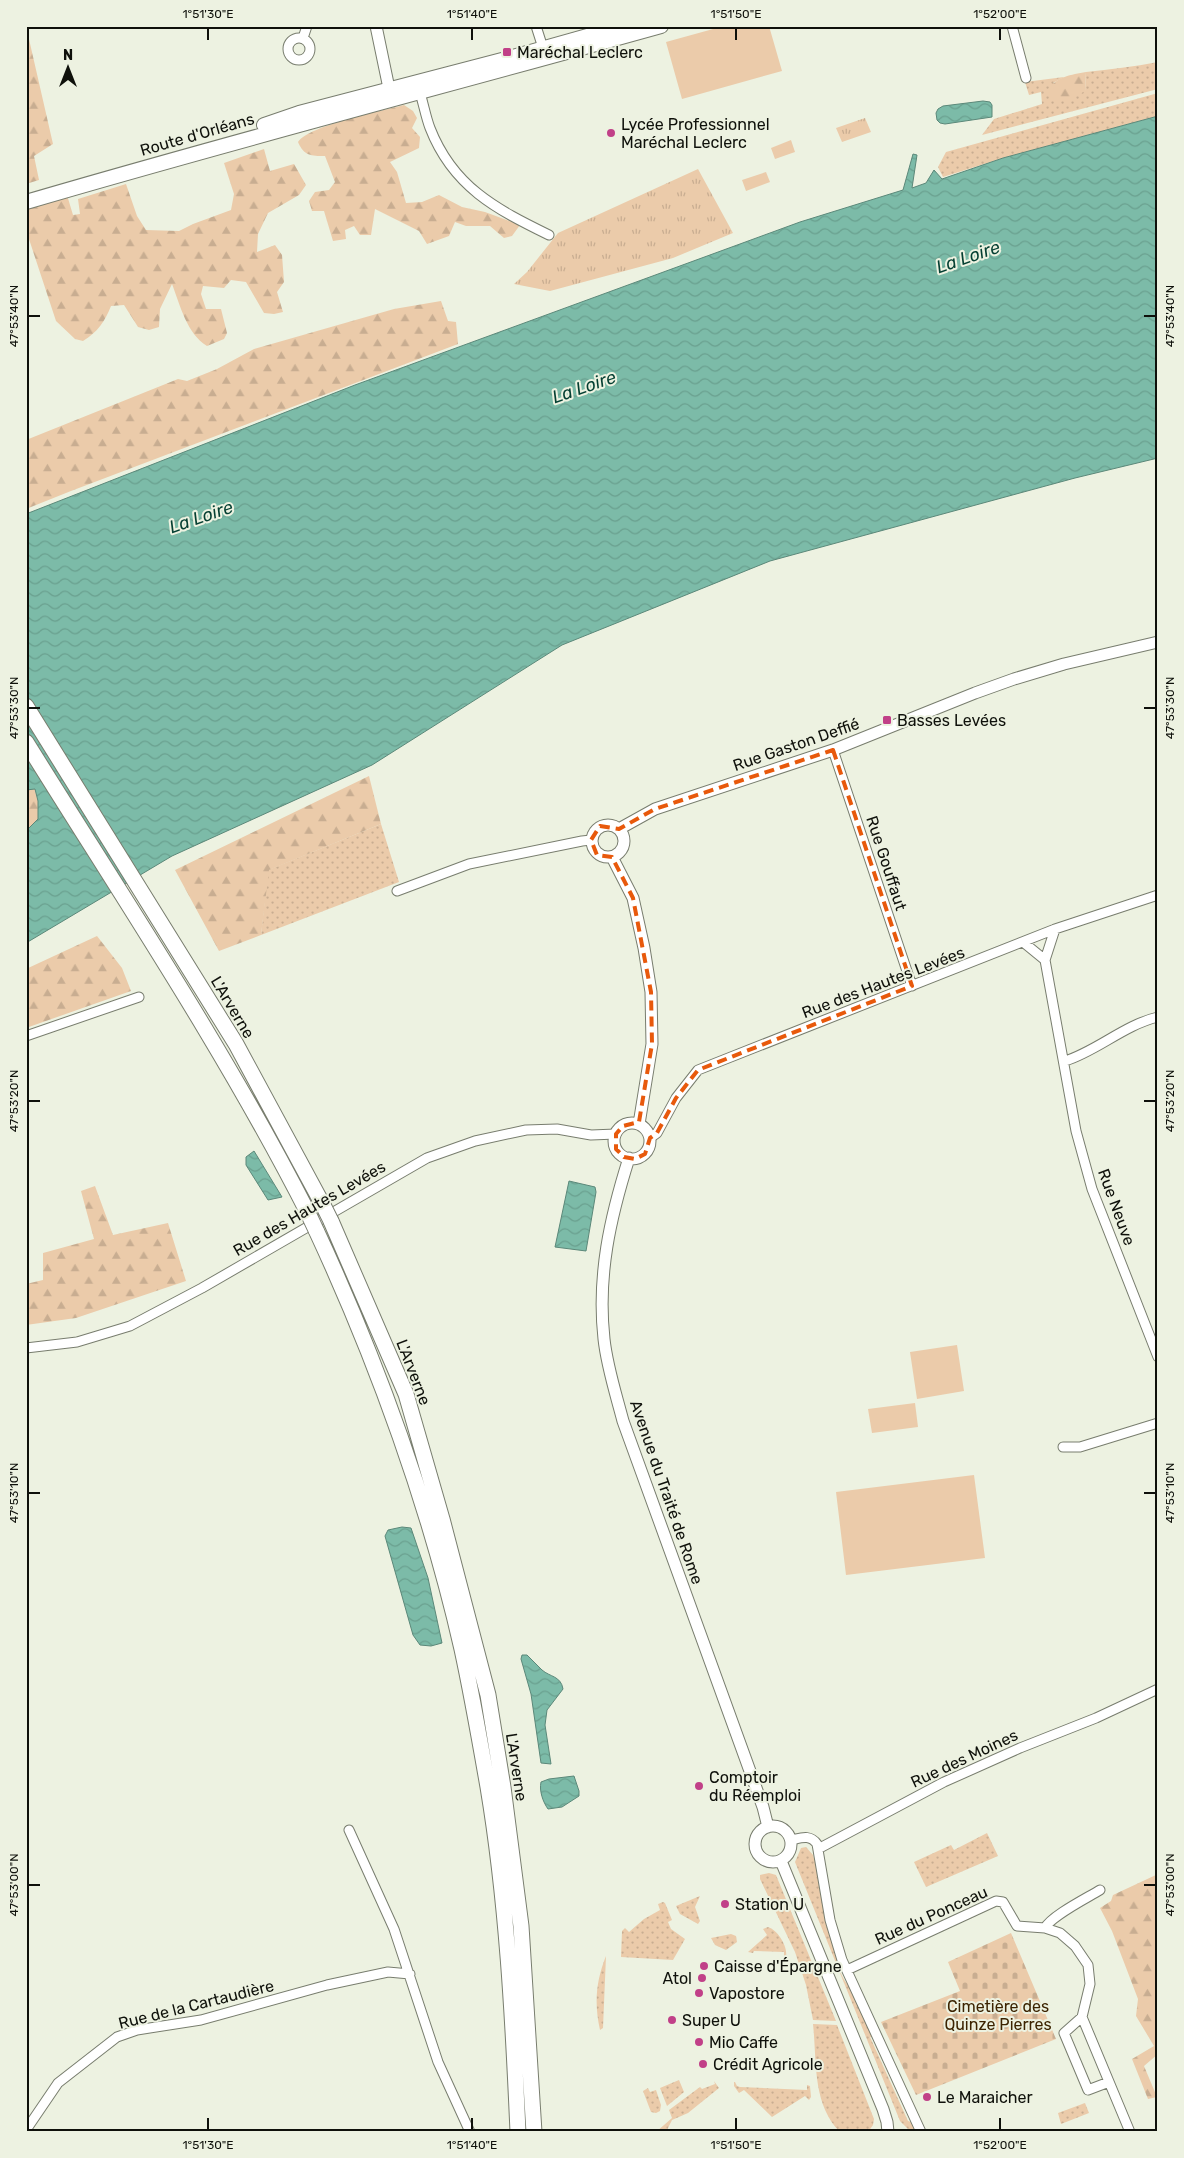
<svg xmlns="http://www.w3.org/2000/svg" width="1184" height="2158" font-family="Rubik,sans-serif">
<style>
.grass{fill:url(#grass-dots)}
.forest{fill:url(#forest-firs)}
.cemetery{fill:url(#cemetery-stones)}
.park{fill:url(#park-tufts)}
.pitch{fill:#ebcbaa}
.water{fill:url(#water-waves);stroke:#5b8879}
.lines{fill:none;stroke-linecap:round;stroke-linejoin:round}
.street-casing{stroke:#787d6e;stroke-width:11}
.secondary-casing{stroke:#787d6e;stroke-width:13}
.primary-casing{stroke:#787d6e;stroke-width:16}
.highway-casing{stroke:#787d6e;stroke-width:17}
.street{stroke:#fff;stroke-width:9}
.secondary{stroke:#fff;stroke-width:11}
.primary{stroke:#fff;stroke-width:14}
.highway{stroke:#fff;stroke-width:15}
.highway-bridge-casing{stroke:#787d6e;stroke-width:17;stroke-linecap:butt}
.highway-bridge{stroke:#fff;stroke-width:15}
.marked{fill:none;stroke:#e8590c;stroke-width:4;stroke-dasharray:10 6;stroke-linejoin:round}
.ticks{fill:none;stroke:#0f110b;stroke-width:2}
.poi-dot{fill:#c14088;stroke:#edf2e1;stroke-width:2}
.labels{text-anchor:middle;stroke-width:4;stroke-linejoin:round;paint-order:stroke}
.poi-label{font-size:16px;fill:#0f110b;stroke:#edf2e1;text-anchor:start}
.street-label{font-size:16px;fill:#0f110b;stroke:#edf2e1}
.park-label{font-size:16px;fill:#3c2301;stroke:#edf2e1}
.water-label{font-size:18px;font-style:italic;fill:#043f32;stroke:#edf2e1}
.neatline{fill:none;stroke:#0f110b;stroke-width:2}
.ticks-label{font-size:12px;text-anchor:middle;fill:#0f110b}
</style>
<defs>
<pattern id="grass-dots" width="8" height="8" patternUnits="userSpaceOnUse" patternTransform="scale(1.25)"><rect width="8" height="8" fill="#ebcbaa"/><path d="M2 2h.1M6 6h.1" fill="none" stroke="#c8ad91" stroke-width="1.8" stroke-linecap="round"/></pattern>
<pattern id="forest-firs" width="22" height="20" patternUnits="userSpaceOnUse" patternTransform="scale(1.25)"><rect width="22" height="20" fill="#ebcbaa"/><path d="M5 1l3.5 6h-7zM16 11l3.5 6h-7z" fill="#c8ad91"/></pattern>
<pattern id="cemetery-stones" width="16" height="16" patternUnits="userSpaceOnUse" patternTransform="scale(1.25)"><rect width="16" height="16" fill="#ebcbaa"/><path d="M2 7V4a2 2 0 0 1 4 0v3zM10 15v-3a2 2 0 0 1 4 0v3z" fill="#c8ad91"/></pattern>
<pattern id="park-tufts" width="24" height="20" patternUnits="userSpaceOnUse" patternTransform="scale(1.25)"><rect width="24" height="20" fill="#ebcbaa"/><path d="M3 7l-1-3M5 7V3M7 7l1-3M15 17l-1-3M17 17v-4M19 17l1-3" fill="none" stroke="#c8ad91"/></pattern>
<pattern id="water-waves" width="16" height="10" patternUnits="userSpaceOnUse" patternTransform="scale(1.25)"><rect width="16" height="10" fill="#7cbba8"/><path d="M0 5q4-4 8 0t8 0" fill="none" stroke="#6aa08f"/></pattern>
</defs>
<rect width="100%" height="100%" fill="#edf2e1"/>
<path class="grass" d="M1158 62V89L982 135 994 119 1042 104 1041 92 1029 95 1025 82 1064 77 1053 83 1085 91 1086 72C1110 69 1134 67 1158 62Z
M1158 93V116L1003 158 943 177 938 167 946 152Z
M381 824 399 882 261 935 268 870Z
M987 1833 998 1856 926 1887 914 1862 951 1845 954 1850Z
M806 1847 813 1855 814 1859H817L839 1959C837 1970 845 1984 853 1990L876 2038 870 2037 908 2121 915 2123 917 2132H911L900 2121 795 1862 801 1848Z
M769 1873 776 1875 836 2021 813 2020 806 1985 795 1952 760 1879V1875Z
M700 1896 695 1907 700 1921 698 1924 680 1914 676 1906Z
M663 1902 665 1903 672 1920 668 1922 671 1929 685 1939 673 1960 621 1957 622 1931 625 1928 629 1932 644 1919 660 1910 658 1904Z
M768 1927C778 1930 788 1947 786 1956L784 1957V1952L754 1951 753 1953 748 1952 767 1935 763 1929Z
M731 1934 736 1936 737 1942 726 1950 715 1945 711 1938Z
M606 1956 603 2028 600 2030C594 2003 596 1981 606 1956Z
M813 2024 837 2025 874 2119 873 2125 868 2132H840C812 2104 817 2061 813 2024Z
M679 2080 684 2092 667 2106 660 2088Z
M714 2081 719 2088 688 2113 672 2120 666 2132H656L672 2118 669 2110 700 2087 702 2089 715 2084Z
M734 2082H735L737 2086 740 2087 807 2090V2085L810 2086 811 2097 809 2100 805 2096 772 2117 744 2090 739 2093 734 2086Z
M648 2088 650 2092 656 2090 661 2105 660 2111 656 2113 651 2112 643 2091Z
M1085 2103 1089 2113 1061 2124 1058 2113Z"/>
<path class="forest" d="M26 26 53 144 34 156 39 180 26 184Z
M1086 72 1085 91 1071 99 1053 100 1048 90C1057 76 1071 75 1086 72Z
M404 105 413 111 417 118 412 128 420 137 419 148 390 162 397 172 406 203 422 202 439 195 462 207 485 212 520 225 512 236 504 238 490 226H466L455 222 449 236 427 244 419 231 375 209 371 235H360L354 226 345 230 346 239 333 241 324 211H312L309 201 315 192 329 190 335 182 325 156C311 156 304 156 298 142 310 125 382 111 404 105Z
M264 149 270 171 294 164 306 185 299 195 268 213 258 234 257 252 275 245 282 255 284 282 277 292 283 312 274 314 264 313 246 282 231 280 224 288 203 286 201 294 206 309H221L227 333 224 339 207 346C187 334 180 305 172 284L160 309 159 327 149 330 138 327 124 305 111 306C105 321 98 332 83 341L75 339 56 321 27 233 26 208 67 195 73 215 80 214 78 199 126 184 137 216 146 230 179 231 193 224 231 210 234 194 224 163Z
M441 301 448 321 456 322 458 344 71 491 26 509V440L178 379 187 381 217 369 254 349 394 309Z
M369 776 381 824 269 870 261 935 219 951 175 870Z
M28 788 35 789 38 801V819L26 831V790Z
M97 936 122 968 131 991 26 1028V969Z
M95 1186 113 1235 168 1223 186 1281 76 1318 26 1325V1284L43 1280V1253L94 1239 81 1191Z
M1158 1874V2054L1144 2066 1157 2097 1148 2099 1132 2059 1154 2046 1136 2016 1138 1999 1112 1931 1100 1908 1111 1901 1113 1895Z"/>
<path class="cemetery" d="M1011 1933 1056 2039 916 2095 881 2022 960 1991 948 1962Z"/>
<path class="park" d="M865 118 871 132 842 142 836 128Z
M698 169 733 233 673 258 550 291 514 284 527 272 558 233Z"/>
<path class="pitch" d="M724 26H769L782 71 682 99 666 42Z
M791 140 795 152 775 159 771 148Z
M766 172 770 182 746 191 742 180Z
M957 1345 964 1391 917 1399 910 1352Z
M915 1403 918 1427 872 1433 868 1409Z
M974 1475 985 1558 846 1575 836 1492Z"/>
<path class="water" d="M983 101 990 102 992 105V117L945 124 940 123 937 120 936 113 938 109 943 106Z
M1158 116V458L1075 478 770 561 562 645 372 765 172 856 26 943V831L38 819V801L35 789 26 790V514L355 385 800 222 903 190 913 154 917 155 912 188 926 183 934 170 942 179 1003 158Z
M254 1151 282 1197 268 1200 246 1165V1157Z
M569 1181 595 1187 596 1192 586 1251 555 1247Z
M402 1527 411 1528 428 1578 442 1643 431 1646 420 1645 413 1635 385 1536 388 1530Z
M522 1655H527C532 1660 537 1665 542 1670 550 1677 561 1676 563 1689L547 1710 545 1725 551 1764 541 1763 531 1694 521 1659Z
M574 1776 579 1791V1796L562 1807 548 1809C543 1802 539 1791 541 1782L549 1779Z"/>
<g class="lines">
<g class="street-casing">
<path id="street" d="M536 26 543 48
M1012 26 1026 78
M288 49a11 11 0 1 1 22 0a11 11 0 1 1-22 0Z
M303 38 307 26
M418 87C423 100 425 115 430 128 453 187 496 209 549 235
M833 750 912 986
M397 891 469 864 582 841 591 840
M1055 929 1045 960 1076 1131 1092 1189 1158 1357
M1023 942 1045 960
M26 1036 139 997
M1065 1061C1097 1051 1124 1025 1158 1017
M650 1138 657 1133 676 1098 698 1070 1055 929 1158 895
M26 1348 77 1342 130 1326 202 1288 427 1158 475 1141 526 1130 557 1129 591 1135 616 1134
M1063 1447H1080L1158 1423
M349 1830 394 1929 438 2062 470 2132
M791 1840C801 1838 810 1834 817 1844L830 1920 842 1960 921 2132
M818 1849 944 1782 1020 1748 1096 1718 1158 1689
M1045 1928C1051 1916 1087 1898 1100 1890
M847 1970 996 1901 1003 1902 1017 1926 1045 1928 1060 1933 1075 1946 1088 1965 1090 1984 1082 2017 1064 2033 1088 2090 1109 2082
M1082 2017 1130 2132
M26 2130 58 2083 117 2037 137 2030 201 2020 327 1985 388 1972 410 1974"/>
</g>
<g class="secondary-casing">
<path id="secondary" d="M376 26 391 98
M592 841a16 16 0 1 1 32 0a16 16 0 1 1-32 0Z
M619 829 655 809 833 750 975 693 1014 679 1064 664 1158 642
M612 857 633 898 644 948 651 992 652 1044 639 1124
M614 1141a18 18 0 1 1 36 0a18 18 0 1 1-36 0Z
M629 1158C610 1218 597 1276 604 1339 607 1367 616 1394 623 1421L763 1807 768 1827
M755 1844a18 18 0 1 1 36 0a18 18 0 1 1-36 0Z
M781 1861 883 2109 887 2122 888 2132"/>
</g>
<g class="primary-casing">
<path id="primary" d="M264 125 299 113 502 60 623 26
M26 202C237 140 449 85 661 26"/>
</g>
<g class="highway-casing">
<path id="highway" d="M26 706 236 1044 323 1205
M26 742C123 898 225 1050 308 1213
M331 1221 406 1394 442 1519 488 1695 503 1787 521 1926 534 2132
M316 1230C377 1361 430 1508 462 1649 472 1695 480 1741 488 1787 507 1901 513 2017 518 2132"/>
</g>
<use href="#street" class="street"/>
<use href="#secondary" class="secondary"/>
<use href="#primary" class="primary"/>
<use href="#highway" class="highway"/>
<g class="highway-bridge-casing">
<path id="highway-bridge" d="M323 1205 331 1221
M308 1213 316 1230"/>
</g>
<use href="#highway-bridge" class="highway-bridge"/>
</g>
<path class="marked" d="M833 750 912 986 698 1070 676 1098 657 1133 650 1138 645 1154 635 1159 624 1157 616 1149V1134L623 1126 639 1122 652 1044 651 992 633 898 612 857 597 855 591 840 600 826 619 829 655 809Z"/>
<path class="ticks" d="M208 28V40M472 28V40M736 28V40M1000 28V40M28 316H40M1144 316H1156M28 708H40M1144 708H1156M28 1101H40M1144 1101H1156M28 1493H40M1144 1493H1156M28 1885H40M1144 1885H1156M208 2118V2130M472 2118V2130M736 2118V2130M1000 2118V2130"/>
<g class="poi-dot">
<rect x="502" y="47" width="10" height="10" rx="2.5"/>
<circle cx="611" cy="133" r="5"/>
<rect x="882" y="715" width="10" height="10" rx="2.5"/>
<circle cx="699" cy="1786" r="5"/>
<circle cx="725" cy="1904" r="5"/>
<circle cx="704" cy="1966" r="5"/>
<circle cx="702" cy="1978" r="5"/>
<circle cx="699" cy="1993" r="5"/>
<circle cx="672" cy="2020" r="5"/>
<circle cx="699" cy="2042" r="5"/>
<circle cx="703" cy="2064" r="5"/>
<circle cx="927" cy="2097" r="5"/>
</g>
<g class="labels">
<g class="poi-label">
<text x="517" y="58">Maréchal Leclerc</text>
<text x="621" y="130">Lycée Professionnel<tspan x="621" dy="18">Maréchal Leclerc</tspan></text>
<text x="897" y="726">Basses Levées</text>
<text x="709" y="1783">Comptoir<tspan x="709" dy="18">du Réemploi</tspan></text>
<text x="735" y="1910">Station U</text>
<text x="714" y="1972">Caisse d'Épargne</text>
<text x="692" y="1984" text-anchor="end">Atol</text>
<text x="709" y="1999">Vapostore</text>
<text x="682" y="2026">Super U</text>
<text x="709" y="2048">Mio Caffe</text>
<text x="713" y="2070">Crédit Agricole</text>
<text x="937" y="2103">Le Maraicher</text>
</g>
<g class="street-label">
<text transform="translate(197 134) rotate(-16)" y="6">Route d'Orléans</text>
<text transform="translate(796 744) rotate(-19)" y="6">Rue Gaston Deffié</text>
<text transform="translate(887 863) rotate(72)" y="6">Rue Gouffaut</text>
<text transform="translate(883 982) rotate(-21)" y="6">Rue des Hautes Levées</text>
<text transform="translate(233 1007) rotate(59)" y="6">L'Arverne</text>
<text transform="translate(1117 1207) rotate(70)" y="6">Rue Neuve</text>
<text transform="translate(309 1208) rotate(-30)" y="6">Rue des Hautes Levées</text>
<text transform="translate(414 1372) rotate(69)" y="6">L'Arverne</text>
<text transform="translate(667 1492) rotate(71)" y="6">Avenue du Traité de Rome</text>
<text transform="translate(964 1758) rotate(-25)" y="6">Rue des Moines</text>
<text transform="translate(517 1767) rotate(81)" y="6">L'Arverne</text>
<text transform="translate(931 1915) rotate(-24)" y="6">Rue du Ponceau</text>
<text transform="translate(196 2004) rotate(-14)" y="6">Rue de la Cartaudière</text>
</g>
<g class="park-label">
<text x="998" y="2012">Cimetière des<tspan x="998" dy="18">Quinze Pierres</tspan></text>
</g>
<g class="water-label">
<text transform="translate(968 257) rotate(-19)" y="6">La Loire</text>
<text transform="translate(584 387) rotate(-19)" y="6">La Loire</text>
<text transform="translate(201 517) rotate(-19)" y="6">La Loire</text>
</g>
</g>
<rect width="1184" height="2158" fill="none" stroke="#edf2e1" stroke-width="55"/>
<g transform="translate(68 68)" stroke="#edf2e1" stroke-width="4" paint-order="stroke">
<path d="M0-4L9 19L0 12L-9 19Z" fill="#0f110b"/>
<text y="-8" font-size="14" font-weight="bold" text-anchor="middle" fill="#0f110b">N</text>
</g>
<rect x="28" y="28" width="1128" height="2102" class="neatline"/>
<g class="ticks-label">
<text x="208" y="18">1°51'30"E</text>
<text x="472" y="18">1°51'40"E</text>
<text x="736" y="18">1°51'50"E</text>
<text x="1000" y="18">1°52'00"E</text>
<text transform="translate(14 316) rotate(-90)" y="4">47°53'40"N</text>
<text transform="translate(1170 316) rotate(-90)" y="4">47°53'40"N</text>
<text transform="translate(14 708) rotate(-90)" y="4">47°53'30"N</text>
<text transform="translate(1170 708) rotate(-90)" y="4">47°53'30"N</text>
<text transform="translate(14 1101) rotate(-90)" y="4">47°53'20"N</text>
<text transform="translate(1170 1101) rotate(-90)" y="4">47°53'20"N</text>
<text transform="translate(14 1493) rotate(-90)" y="4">47°53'10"N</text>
<text transform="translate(1170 1493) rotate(-90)" y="4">47°53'10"N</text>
<text transform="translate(14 1885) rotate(-90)" y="4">47°53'00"N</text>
<text transform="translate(1170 1885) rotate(-90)" y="4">47°53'00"N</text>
<text x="208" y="2149">1°51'30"E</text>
<text x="472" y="2149">1°51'40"E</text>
<text x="736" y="2149">1°51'50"E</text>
<text x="1000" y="2149">1°52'00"E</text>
</g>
</svg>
